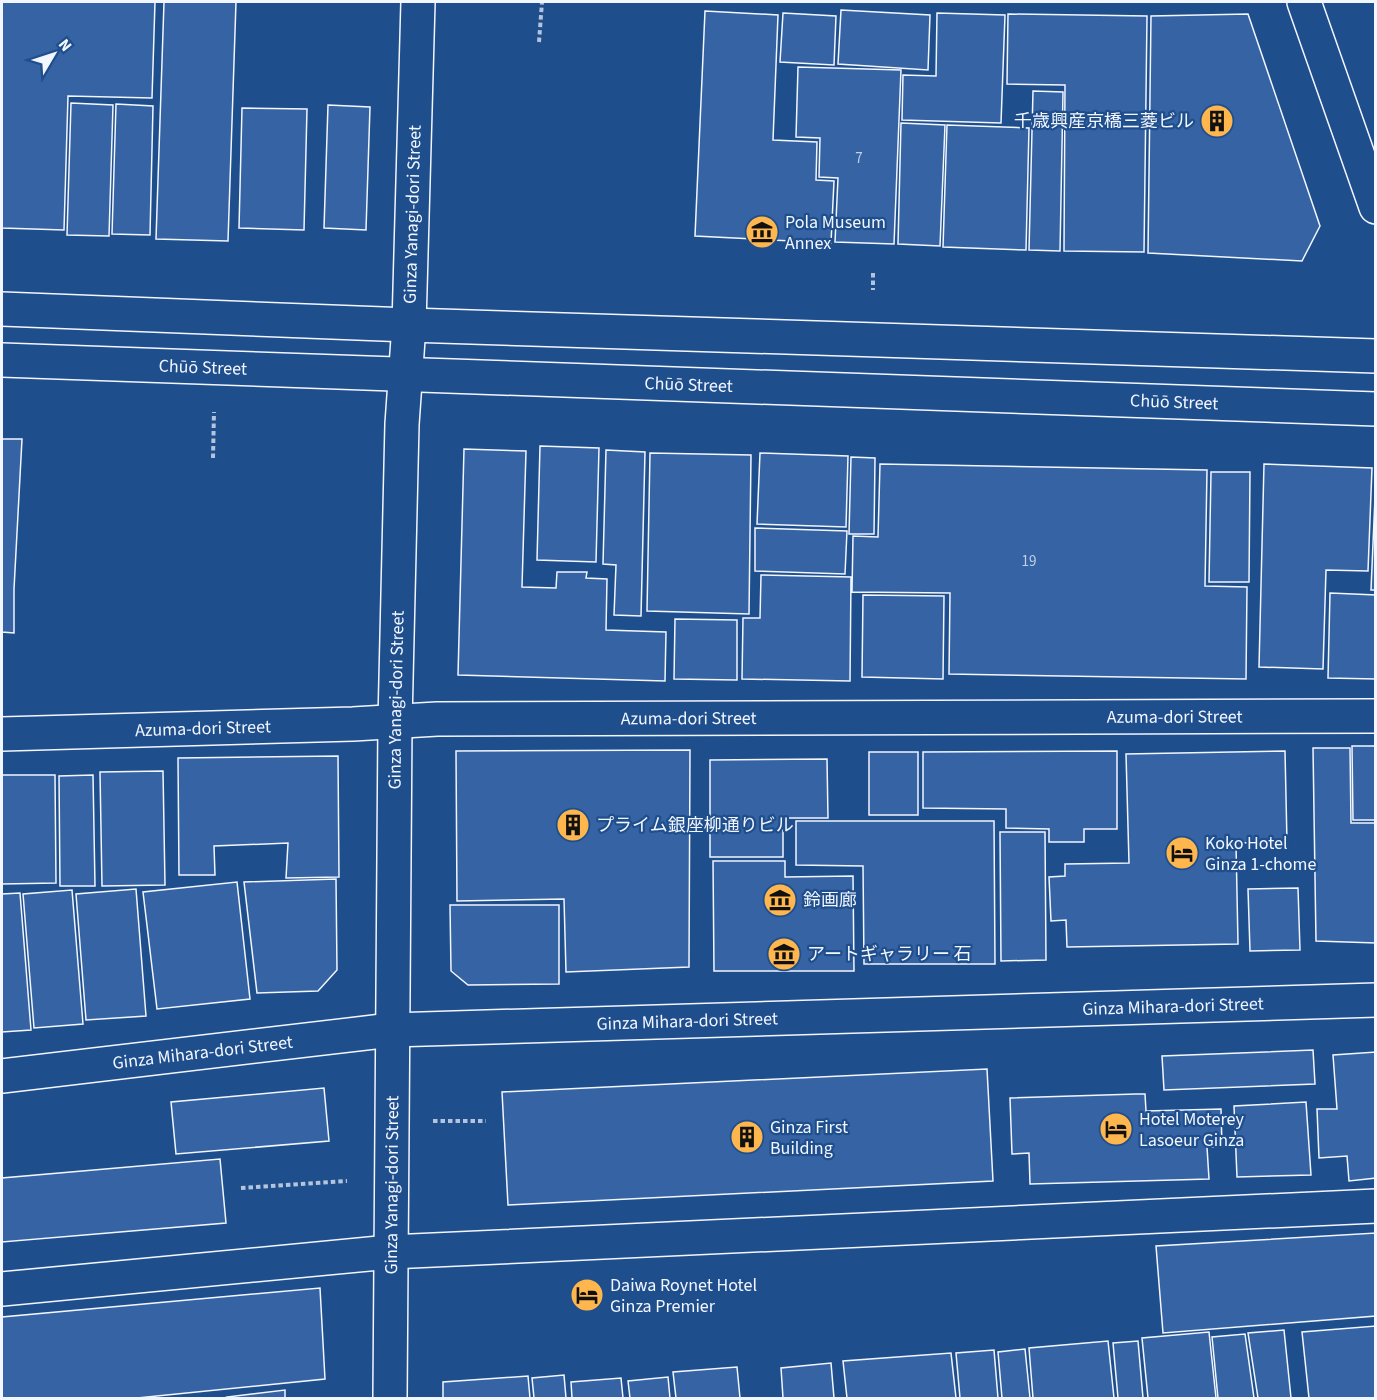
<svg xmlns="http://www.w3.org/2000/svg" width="1377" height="1400" font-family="'Source Sans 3','Noto Sans JP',sans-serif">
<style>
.building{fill:#3563a3;stroke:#f2f6ff;stroke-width:1.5}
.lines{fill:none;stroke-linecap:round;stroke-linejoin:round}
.minor-casing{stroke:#f2f6ff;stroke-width:36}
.highway-casing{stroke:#f2f6ff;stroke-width:36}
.path{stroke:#b3c4dc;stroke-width:4;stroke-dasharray:4.5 3;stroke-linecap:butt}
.minor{stroke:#1f4e8c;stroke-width:33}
.highway{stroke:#1f4e8c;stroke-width:33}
.labels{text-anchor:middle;stroke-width:4.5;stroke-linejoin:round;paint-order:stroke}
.number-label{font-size:15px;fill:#c3d1e8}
.poi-label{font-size:18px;fill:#f2f6ff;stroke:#1f4e8c;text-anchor:start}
.street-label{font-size:18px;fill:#f2f6ff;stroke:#1f4e8c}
</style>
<rect width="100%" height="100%" fill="#1f4e8c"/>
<path class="building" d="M2 2H155L152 98 68 96 64 230 2 228Z
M164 2H236L228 241 156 239Z
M841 10 930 15 928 70 838 64Z
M705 11 778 15 773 140 817 142 816 180 834 181 831 243 695 236Z
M783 13 836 16 834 65 780 62Z
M937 13 1005 15 1001 123 902 120 903 75 936 76Z
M1008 14 1147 16 1144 252 1064 251 1065 85 1007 84Z
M1248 14 1320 226 1302 261 1148 253 1151 16Z
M798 67 901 70 894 244 835 242 838 178 819 177 820 138 796 137Z
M1033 91 1063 92 1060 251 1029 250Z
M71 103 113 105 109 236 67 235Z
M116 104 153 106 150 235 112 234Z
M328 105 370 107 366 230 324 228Z
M242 108 307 109 304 230 239 228Z
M901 123 945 125 940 246 898 244Z
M947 125 1029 128 1026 250 943 247Z
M2 439H22L14 589V633L2 632Z
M540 446 599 448 596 562 537 560Z
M464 449 526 451 522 587 556 588 557 572H587L586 578 607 579 606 630 666 632 665 681 458 675Z
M606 450 645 452 641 616 614 615 616 565 603 564Z
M650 453 751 455 749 614 647 611Z
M760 453 848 456 846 527 757 524Z
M851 457 875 458 874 534H849Z
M880 464 1207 470 1205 586 1247 587 1246 679 949 674 950 593 852 592 853 536 878 537Z
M1264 464 1372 468 1368 571 1326 570 1323 669 1259 667Z
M1211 472H1250L1249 582H1209Z
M1376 474V590H1371Z
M755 528 847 531 845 574 755 571Z
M761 575 851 577 850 681 742 679 743 618H760Z
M1330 593 1376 595V679L1328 678Z
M863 595 944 596 943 679 862 677Z
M675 619 737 620V680L674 679Z
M1352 746H1376V820H1353Z
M1313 748H1350L1351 823H1376V943L1316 941Z
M690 750 689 967 566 972 564 899 457 901 456 751Z
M1117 751V829H1084V842H1049V829L1006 828V809L923 808V752Z
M1285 751 1287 842 1236 843 1238 944 1067 947 1066 920 1051 921 1049 877 1065 876V864L1129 863 1126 754Z
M869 752H918V815H869Z
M338 756 339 877 286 878 288 843 214 846 215 875H179L178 758Z
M827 759 828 818H783V857H710V760Z
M163 771 165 885 102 886 100 772Z
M2 775H55L56 883 2 884Z
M93 775 95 886H60L59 776Z
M796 821H994L995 964H864L863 866 796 865Z
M1000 832H1045L1046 960 1001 961Z
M713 861H785V877L853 876 854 971H714Z
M336 879 337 970 318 991 257 993 244 882Z
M237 882 250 999 157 1009 143 892Z
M1298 888 1300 950 1250 951 1248 889Z
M136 889 146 1016 86 1020 76 894Z
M72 890 83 1024 34 1028 23 894Z
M20 893 31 1030 2 1032V894Z
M450 905H559V984L468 985 451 971Z
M1313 1050 1315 1084 1164 1090 1162 1056Z
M1376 1052V1178L1349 1181 1347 1156 1319 1158 1317 1109H1337L1333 1055Z
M987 1069 993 1181 508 1205 502 1092Z
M324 1088 329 1141 176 1154 171 1102Z
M1136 1094H1145L1146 1111 1221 1109 1222 1147H1207L1209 1179 1030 1184 1029 1153 1012 1154 1010 1098Z
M1306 1102 1311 1175 1237 1177 1234 1106Z
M220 1159 226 1223 2 1242V1178Z
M1376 1233V1316L1163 1333 1156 1246Z
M320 1288 325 1379 137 1398H2V1317Z
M1376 1326V1398H1309L1302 1332Z
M1284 1330 1291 1398H1258L1248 1333Z
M1209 1332 1216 1398H1148L1142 1338Z
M1245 1334 1254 1398H1218L1212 1337Z
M1108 1341 1114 1398H1033L1029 1348Z
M1138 1341 1143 1398H1118L1113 1343Z
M1025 1349 1030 1398H1002L998 1352Z
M994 1350 998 1398H960L956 1353Z
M951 1353 956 1398H847L843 1361Z
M831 1363 834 1398H783L781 1368Z
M737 1367 740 1398H676L673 1372Z
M564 1375 566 1398H534L532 1378Z
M528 1376 530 1398H443V1382Z
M668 1377 670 1398H630L628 1381Z
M621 1378 623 1398H572L571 1382Z
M285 1390V1398H228L227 1397Z"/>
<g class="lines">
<g class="minor-casing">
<g id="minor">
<path d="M1304 2 1376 207"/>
<path id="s1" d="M2 734 353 724 437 719 1376 716"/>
<path id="s2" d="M2 1076 391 1030 1376 1000"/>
<path d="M2 1289 390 1252 1376 1206"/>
<path id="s3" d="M390 1398 395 722 402 424 409 325 418 2"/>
</g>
</g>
<g class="highway-casing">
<g id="highway">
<path d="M2 309 409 325 1376 356"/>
<path id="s4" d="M2 360 1376 409"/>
</g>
</g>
<path class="path" d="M539 42 542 2
M873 273V290
M213 458 214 412
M433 1121H486
M241 1188 347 1181"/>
<use href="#minor" class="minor"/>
<use href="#highway" class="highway"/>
</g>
<defs>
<g id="building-disc" transform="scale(1.725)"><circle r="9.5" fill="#ffb74d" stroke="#1f4e8c"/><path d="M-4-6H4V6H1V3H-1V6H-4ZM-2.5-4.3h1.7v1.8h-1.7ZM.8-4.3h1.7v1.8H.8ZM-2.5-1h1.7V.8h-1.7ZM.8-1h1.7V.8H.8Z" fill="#111"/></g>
<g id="museum-disc" transform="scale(1.725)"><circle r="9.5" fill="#ffb74d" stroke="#1f4e8c"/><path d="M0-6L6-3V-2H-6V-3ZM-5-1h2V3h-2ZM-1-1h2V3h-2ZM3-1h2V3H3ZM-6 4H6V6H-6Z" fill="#111"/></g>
<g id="hotel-disc" transform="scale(1.725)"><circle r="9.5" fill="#ffb74d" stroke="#1f4e8c"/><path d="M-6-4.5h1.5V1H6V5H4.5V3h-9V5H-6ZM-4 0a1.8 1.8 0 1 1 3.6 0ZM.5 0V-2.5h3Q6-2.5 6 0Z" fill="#111"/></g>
</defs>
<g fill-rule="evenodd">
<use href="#building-disc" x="1217" y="121"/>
<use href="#museum-disc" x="762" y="232"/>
<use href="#building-disc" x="573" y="825"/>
<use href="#hotel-disc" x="1182" y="853"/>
<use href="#museum-disc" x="780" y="900"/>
<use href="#museum-disc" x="784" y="954"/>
<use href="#hotel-disc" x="1116" y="1129"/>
<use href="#building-disc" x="747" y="1137"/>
<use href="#hotel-disc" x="587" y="1295"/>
</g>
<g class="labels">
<g class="number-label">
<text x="859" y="163">7</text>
<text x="1029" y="566">19</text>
</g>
<g class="poi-label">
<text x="1194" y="127" text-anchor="end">千歳興産京橋三菱ビル</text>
<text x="785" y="228">Pola Museum<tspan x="785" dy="21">Annex</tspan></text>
<text x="596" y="831">プライム銀座柳通りビル</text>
<text x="1205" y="849">Koko Hotel<tspan x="1205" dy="21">Ginza 1-chome</tspan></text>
<text x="803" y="906">鈴画廊</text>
<text x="807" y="960">アートギャラリー 石</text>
<text x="1139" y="1125">Hotel Moterey<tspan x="1139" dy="21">Lasoeur Ginza</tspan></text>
<text x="770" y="1133">Ginza First<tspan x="770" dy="21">Building</tspan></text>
<text x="610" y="1291">Daiwa Roynet Hotel<tspan x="610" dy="21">Ginza Premier</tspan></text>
</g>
<g class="street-label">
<text dy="6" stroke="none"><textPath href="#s3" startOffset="1184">Ginza Yanagi-dori Street</textPath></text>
<text dy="6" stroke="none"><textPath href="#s4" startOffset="201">Chūō Street</textPath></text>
<text dy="6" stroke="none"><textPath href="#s4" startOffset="687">Chūō Street</textPath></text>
<text dy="6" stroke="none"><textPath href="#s4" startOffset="1173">Chūō Street</textPath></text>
<text dy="6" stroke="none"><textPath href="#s3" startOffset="698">Ginza Yanagi-dori Street</textPath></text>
<text dy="6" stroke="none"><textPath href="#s1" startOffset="1173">Azuma-dori Street</textPath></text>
<text dy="6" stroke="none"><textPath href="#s1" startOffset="687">Azuma-dori Street</textPath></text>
<text dy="6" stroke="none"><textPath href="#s1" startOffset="201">Azuma-dori Street</textPath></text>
<text dy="6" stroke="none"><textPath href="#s2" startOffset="1174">Ginza Mihara-dori Street</textPath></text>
<text dy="6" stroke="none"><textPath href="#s2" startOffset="688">Ginza Mihara-dori Street</textPath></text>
<text dy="6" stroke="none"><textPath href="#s2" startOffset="202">Ginza Mihara-dori Street</textPath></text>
<text dy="6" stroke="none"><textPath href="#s3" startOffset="213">Ginza Yanagi-dori Street</textPath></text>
</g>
</g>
<rect width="1377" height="1400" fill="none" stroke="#f2f6ff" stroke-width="6"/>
<g transform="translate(54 54) rotate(51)" stroke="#1f4e8c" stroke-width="4.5" paint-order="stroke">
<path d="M0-4.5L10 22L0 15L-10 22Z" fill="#f2f6ff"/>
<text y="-9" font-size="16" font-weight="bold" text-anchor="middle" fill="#f2f6ff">N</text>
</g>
</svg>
